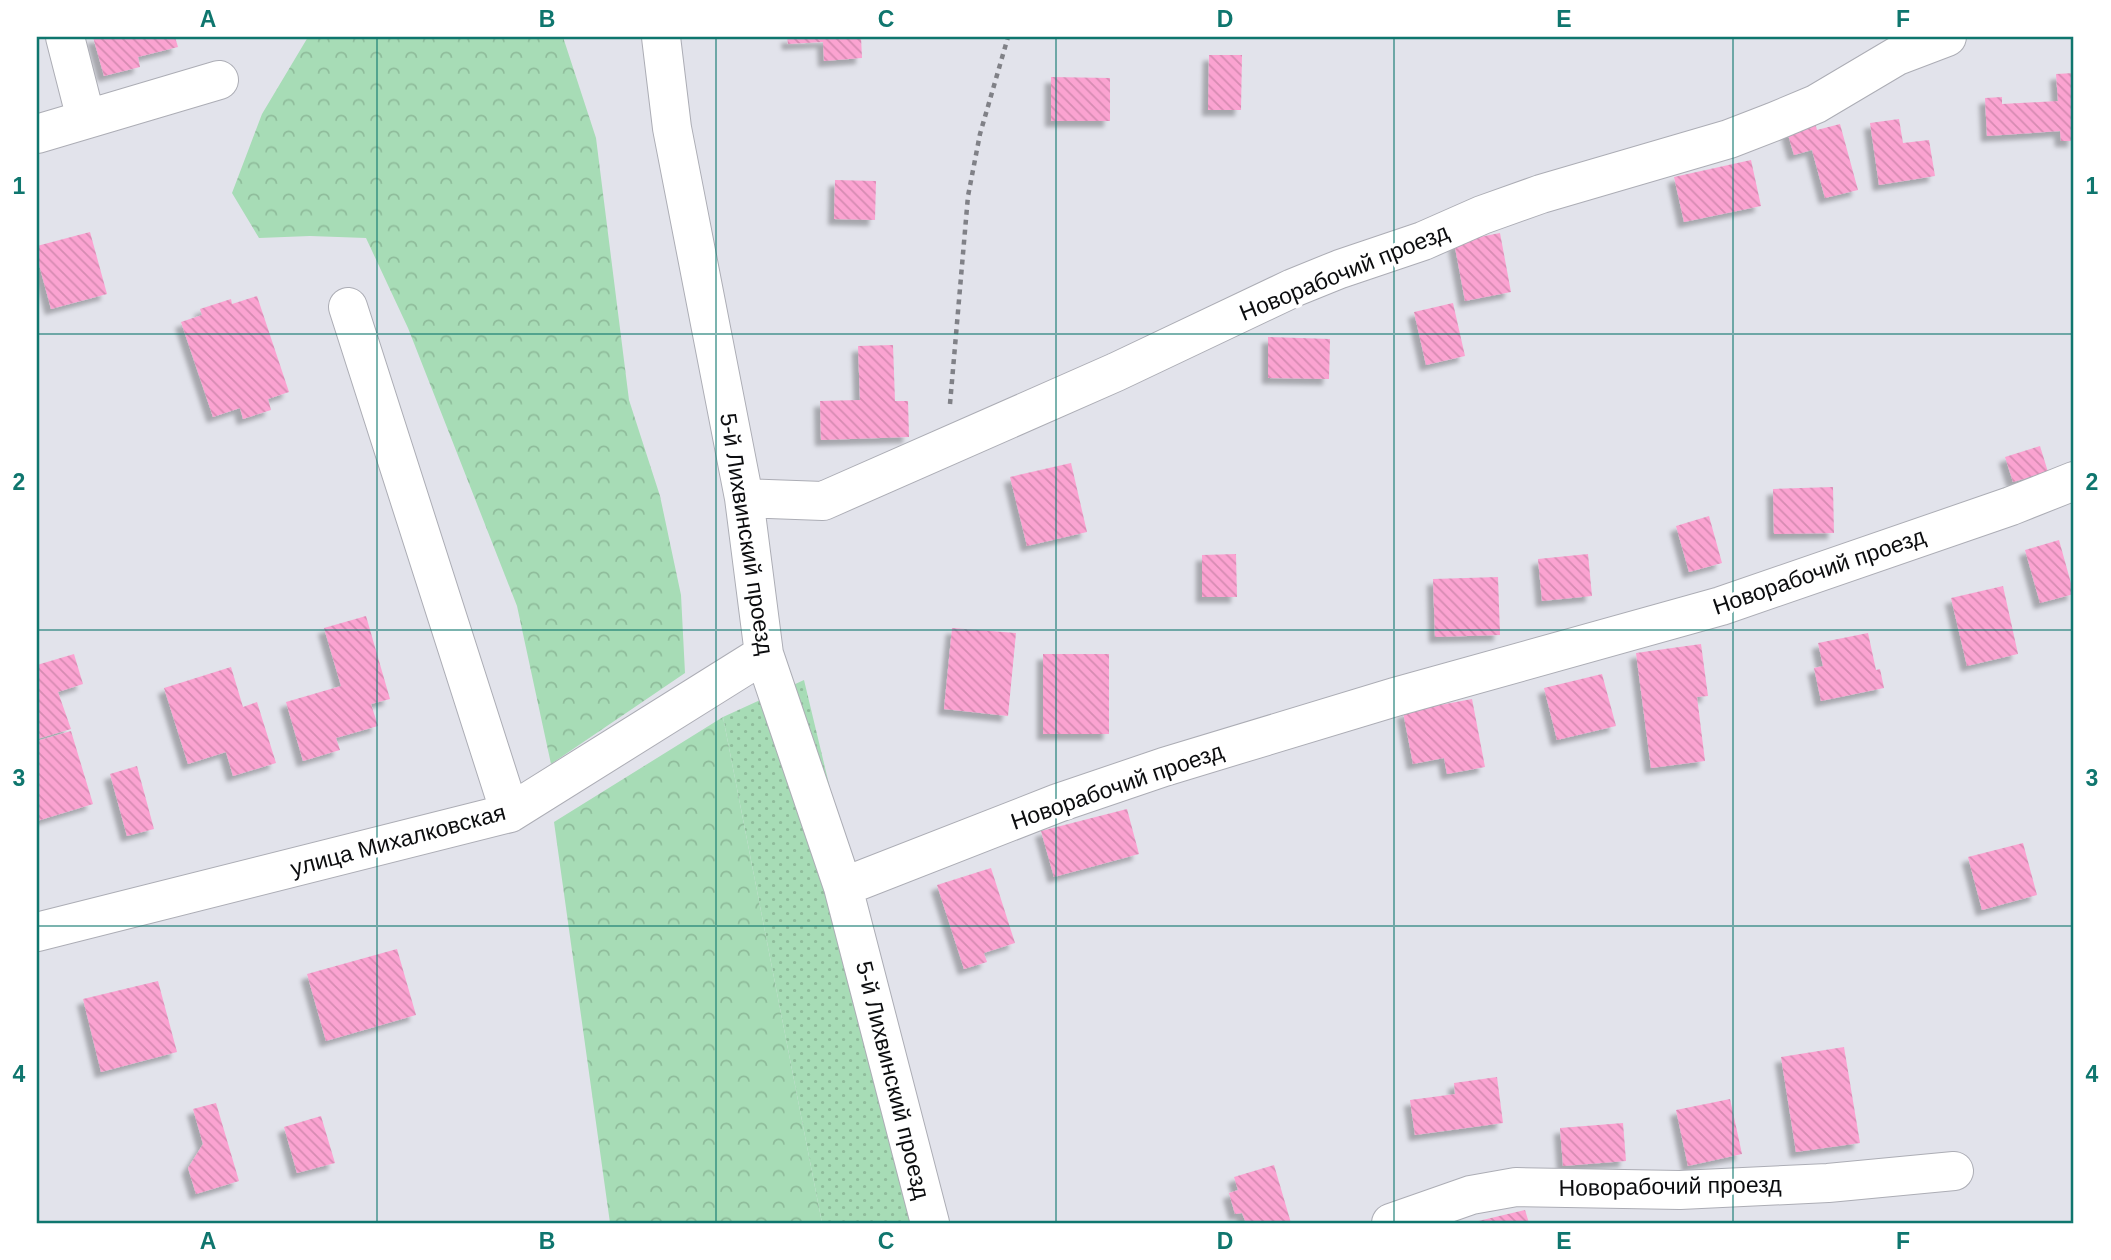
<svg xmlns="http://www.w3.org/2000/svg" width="2111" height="1260" font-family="Helvetica,sans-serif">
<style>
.grass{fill:url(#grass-dots)}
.forest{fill:url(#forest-crowns)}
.building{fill:url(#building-back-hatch);filter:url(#shadow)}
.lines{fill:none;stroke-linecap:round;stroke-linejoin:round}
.minor-casing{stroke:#acadb5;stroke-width:40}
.path{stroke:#808187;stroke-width:4.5;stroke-dasharray:5 5;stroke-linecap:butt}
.minor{stroke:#fff;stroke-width:38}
.grid{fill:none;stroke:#0f766e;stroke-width:2;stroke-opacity:0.55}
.labels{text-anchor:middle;stroke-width:7;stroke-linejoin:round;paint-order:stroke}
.street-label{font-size:23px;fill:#0c0d0f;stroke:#fff}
.neatline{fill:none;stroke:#0f766e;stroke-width:2.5}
.grid-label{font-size:23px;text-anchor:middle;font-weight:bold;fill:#0f766e}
</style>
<defs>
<pattern id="grass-dots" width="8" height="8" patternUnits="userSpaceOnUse" patternTransform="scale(1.75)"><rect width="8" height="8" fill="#a7dcb6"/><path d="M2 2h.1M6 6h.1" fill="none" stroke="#8fbc9b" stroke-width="1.8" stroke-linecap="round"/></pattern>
<pattern id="forest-crowns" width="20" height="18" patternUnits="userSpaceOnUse" patternTransform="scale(1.75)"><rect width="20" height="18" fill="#a7dcb6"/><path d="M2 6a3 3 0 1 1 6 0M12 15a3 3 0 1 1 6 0" fill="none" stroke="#8fbc9b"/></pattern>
<pattern id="building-back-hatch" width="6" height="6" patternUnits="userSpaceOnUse" patternTransform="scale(1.75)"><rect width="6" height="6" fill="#fba3d1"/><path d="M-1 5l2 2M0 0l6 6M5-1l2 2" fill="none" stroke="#d68bb2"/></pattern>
<filter id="shadow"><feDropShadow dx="-6" dy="6" stdDeviation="2" flood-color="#0004"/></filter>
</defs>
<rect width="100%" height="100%" fill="#e2e3eb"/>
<path class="grass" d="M804 680 869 951 939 1223H822L723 717Z"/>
<path class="forest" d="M308 37H563L596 138 629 400 660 496 681 595 685 673 551 764 517 606 408 328 366 238 310 236 259 238 232 193 262 114Z
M723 717 822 1223H610L554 822Z"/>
<path class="building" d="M93 37H175L178 47 138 57 140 67 104 76Z
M787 37H861L862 58 824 61 823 42 788 44Z
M1209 55H1242L1241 110H1208Z
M2074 73V141H2061L2060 131 1987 136 1985 98 2002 97V104L2058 101 2056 74Z
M1051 77 1110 78V121H1051Z
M1814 119 1817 130 1840 124 1858 190 1825 198 1812 150 1794 155 1786 128Z
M1899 119 1903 143 1929 140 1935 176 1879 185 1870 123Z
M1751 160 1761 206 1684 222 1674 177Z
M835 180 876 181 875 220 834 219Z
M90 232 107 294 51 309 37 257V246Z
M1500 233 1511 292 1465 301 1454 242Z
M257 296 289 392 268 399 271 410 243 419 240 408 213 417 181 322 202 315 200 309 231 299 232 304Z
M1453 303 1465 356 1426 365 1414 312Z
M1268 337 1330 339 1329 379 1268 378Z
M893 345 895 401H908L909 437 821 440 820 401 860 400 858 346Z
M2040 446 2048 472 2013 482 2005 457Z
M1071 463 1087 532 1027 546 1010 477Z
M1833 487 1834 533 1774 534 1773 489Z
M1709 516 1722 563 1689 572 1676 526Z
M2059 540 2074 594 2040 603 2025 550Z
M1236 554 1237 597H1202V555Z
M1588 554 1592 596 1542 601 1538 559Z
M1498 577 1500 635 1435 637 1433 579Z
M2003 586 2018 654 1967 666 1951 598Z
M366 616 390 699 371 704 378 726 336 738 340 750 303 761 286 702 341 686 324 628Z
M952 628 1016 633 1008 716 944 709Z
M1868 633 1876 670 1880 669 1884 688 1821 701 1814 668 1823 666 1818 643Z
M1701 644 1708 696 1697 697 1705 761 1651 768 1636 653Z
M74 654 83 684 58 692 71 729 37 739V665Z
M1043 654H1109V734H1043Z
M231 667 243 707 257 702 276 763 233 776 226 752 188 764 164 688Z
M1602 674 1616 726 1557 740 1544 688Z
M1472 699 1485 767 1447 774 1444 758 1413 764 1403 712Z
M71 731 93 804 37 821V741Z
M137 766 154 829 127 836 110 774Z
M1127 809 1139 854 1054 877 1041 831Z
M2023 843 2037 895 1982 910 1968 857Z
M991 868 1015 943 984 953 987 962 964 969 937 885Z
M397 949 416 1015 326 1041 307 974Z
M158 981 177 1052 101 1072 83 999Z
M1844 1047 1860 1143 1796 1152 1781 1057Z
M1497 1077 1503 1123 1415 1135 1410 1100 1455 1094 1454 1083Z
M1730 1099 1742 1154 1688 1166 1676 1110Z
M216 1103 239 1181 196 1194 188 1168 203 1144 193 1109Z
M321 1116 335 1163 297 1173 284 1127Z
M1623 1123 1626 1161 1563 1166 1560 1128Z
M1274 1165 1291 1223H1246L1242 1213 1235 1214 1229 1193 1238 1190 1234 1177Z
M1525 1210 1529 1223H1474V1222Z"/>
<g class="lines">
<g class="minor-casing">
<path id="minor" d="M65 37 86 119
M661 37 672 128 744 498 764 654 843 887 930 1223
M37 134 219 80
M348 307 510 813
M744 498 823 501 1116 372 1293 288 1340 269 1423 241 1482 215 1541 194 1729 139 1773 122 1816 104 1897 56 1947 37
M843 887 1058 803 1164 767 1395 697 1721 606 2011 506 2074 481
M37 932 510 813 764 654
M1391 1223 1471 1195 1516 1187 1680 1190 1828 1183 1954 1171"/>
</g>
<path class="path" d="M950 404 968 196 980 134 1008 37"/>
<use href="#minor" class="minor"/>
</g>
<path class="grid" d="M377 37V1223M716 37V1223M1056 37V1223M1394 37V1223M1733 37V1223M37 334H2074M37 630H2074M37 926H2074"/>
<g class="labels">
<g class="street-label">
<text transform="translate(1344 272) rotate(-22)" y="8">Новорабочий проезд</text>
<text transform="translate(747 534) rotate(81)" y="8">5-й Лихвинский проезд</text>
<text transform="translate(1819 571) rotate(-19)" y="8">Новорабочий проезд</text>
<text transform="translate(1117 786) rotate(-19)" y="8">Новорабочий проезд</text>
<text transform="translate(398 840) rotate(-15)" y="8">улица Михалковская</text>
<text transform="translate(893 1080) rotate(76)" y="8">5-й Лихвинский проезд</text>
<text transform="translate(1670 1186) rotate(-1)" y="8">Новорабочий проезд</text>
</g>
</g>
<rect width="2111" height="1260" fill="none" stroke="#ffffff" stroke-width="77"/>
<rect x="38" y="38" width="2034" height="1184" class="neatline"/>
<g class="grid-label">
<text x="208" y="27">A</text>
<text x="547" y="27">B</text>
<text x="886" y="27">C</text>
<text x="1225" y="27">D</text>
<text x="1564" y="27">E</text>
<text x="1903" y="27">F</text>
<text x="19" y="194">1</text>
<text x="2092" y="194">1</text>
<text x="19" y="490">2</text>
<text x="2092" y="490">2</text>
<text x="19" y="786">3</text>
<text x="2092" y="786">3</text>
<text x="19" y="1082">4</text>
<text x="2092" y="1082">4</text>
<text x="208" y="1249">A</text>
<text x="547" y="1249">B</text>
<text x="886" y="1249">C</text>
<text x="1225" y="1249">D</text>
<text x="1564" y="1249">E</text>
<text x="1903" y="1249">F</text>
</g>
</svg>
